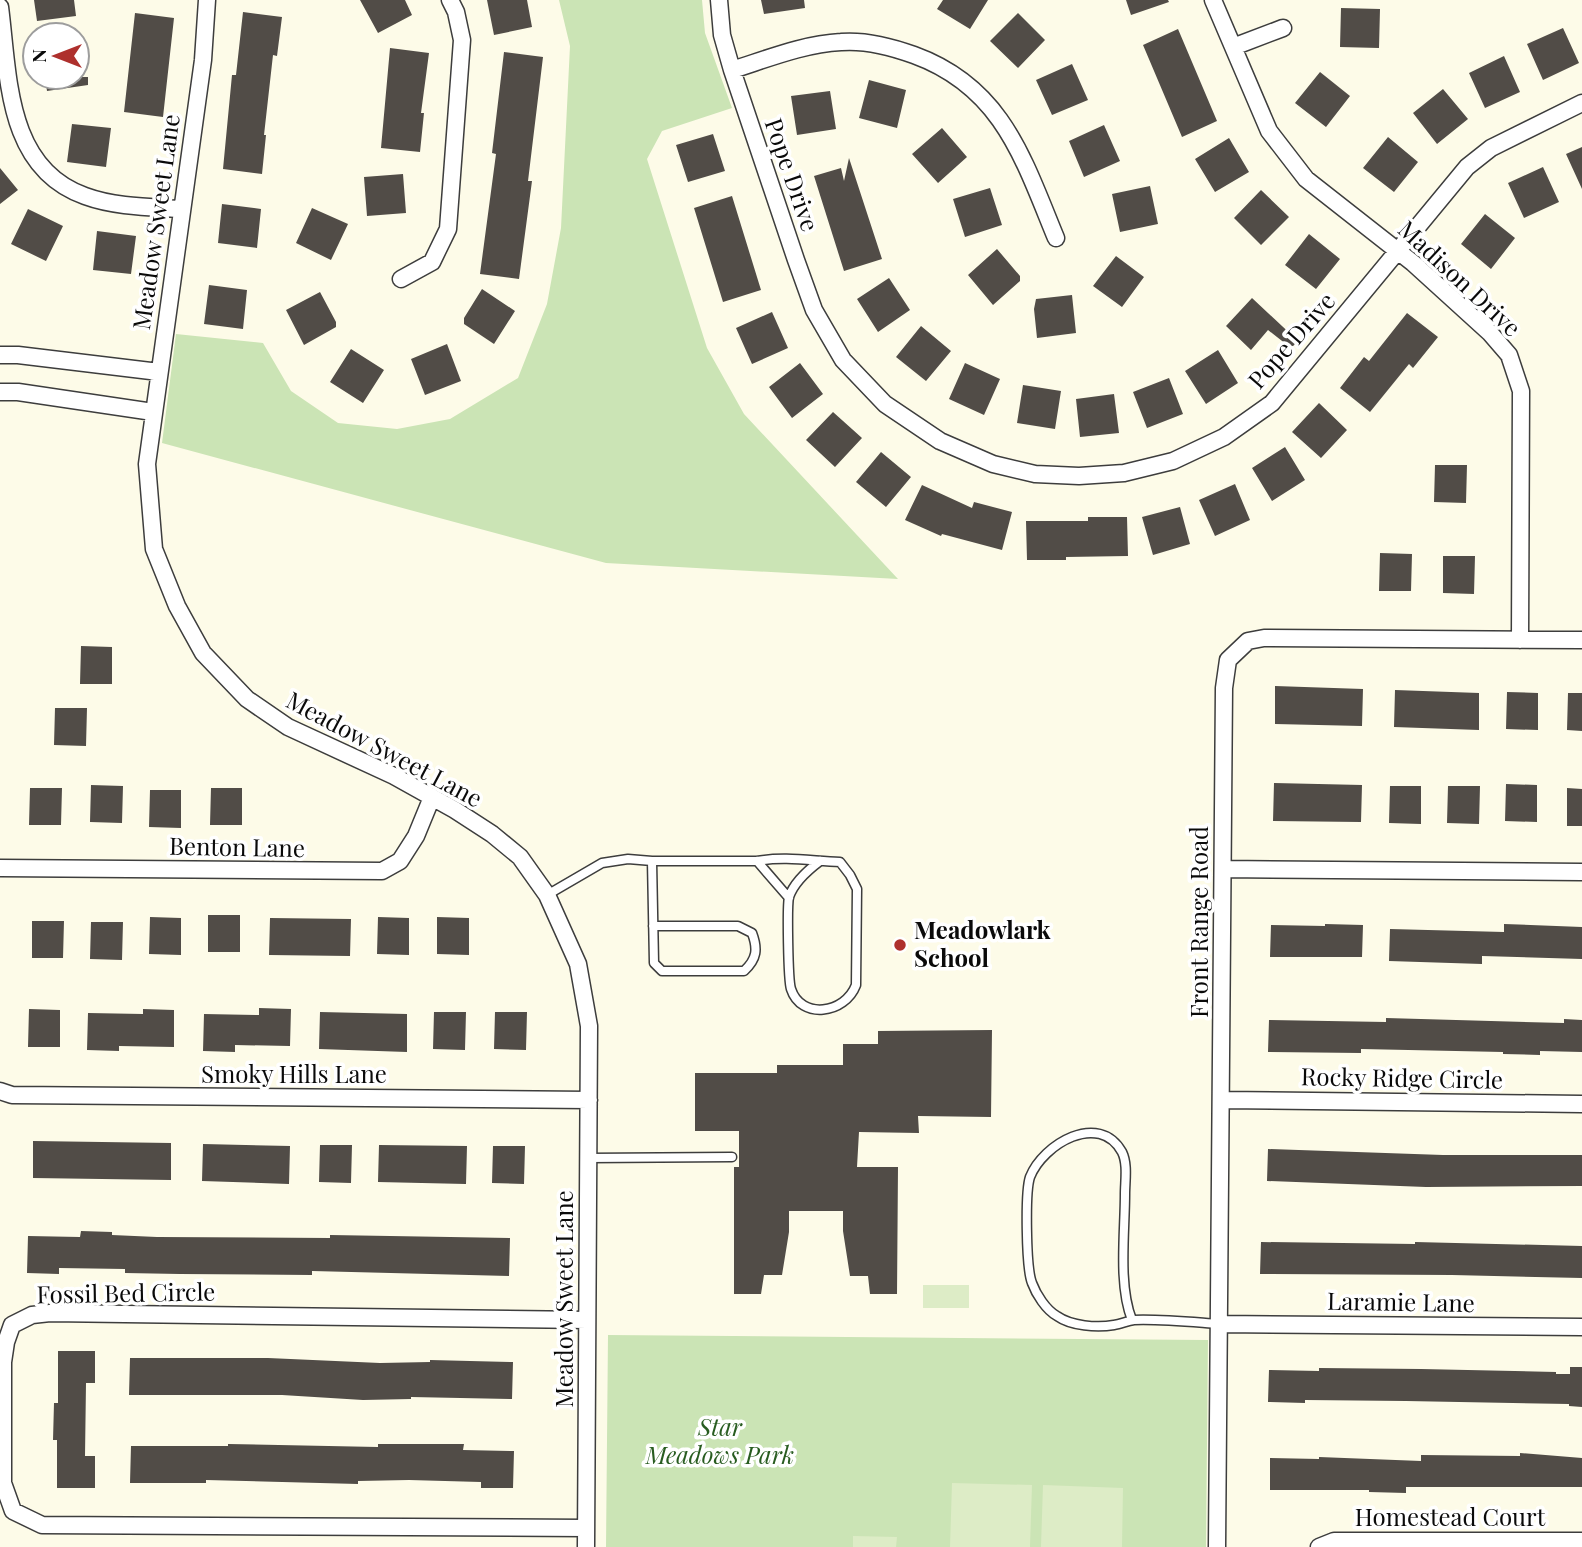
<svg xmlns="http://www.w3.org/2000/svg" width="1582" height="1547" font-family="'Playfair Display',serif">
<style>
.green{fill:#cbe4b5}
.pitch{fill:#ddecc6}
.building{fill:#514c47}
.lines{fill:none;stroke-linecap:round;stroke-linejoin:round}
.service-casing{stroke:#3d3d3d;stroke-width:11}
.minor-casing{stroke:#3d3d3d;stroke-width:19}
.service{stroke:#fff;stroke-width:8}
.minor{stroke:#fff;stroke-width:16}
.poi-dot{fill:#ae302d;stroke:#fff;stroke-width:2.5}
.labels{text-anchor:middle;stroke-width:7;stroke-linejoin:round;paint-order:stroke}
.street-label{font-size:24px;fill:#0a0a0a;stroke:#fff}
.poi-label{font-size:24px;font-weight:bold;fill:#0a0a0a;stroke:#fff;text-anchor:start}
.park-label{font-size:24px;font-style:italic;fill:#285c20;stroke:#fff}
</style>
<rect width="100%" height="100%" fill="#fdfbe8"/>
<path class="green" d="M559 0H702L705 33 732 108 662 131 647 159 707 348 744 414 898 579 606 563 162 443 176 334 263 343 291 391 338 423 397 429 450 419 518 378 547 304 561 228 570 46Z
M608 1335 1208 1340 1206 1547H606Z"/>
<path class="pitch" d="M923 1285H969V1308H923Z
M952 1483 1032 1485 1030 1547H950Z
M1043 1485 1123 1488 1122 1547H1041Z
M853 1536 897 1537 896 1547H853Z"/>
<path class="building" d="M34 0H74L76 16 37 21Z
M360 0H405L412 15 378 33Z
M487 0H527L532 27 494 35Z
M761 0H804L805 8 764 14Z
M943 0H988L970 29 937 9Z
M1126 0H1168L1169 2 1131 15Z
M1341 8 1380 9 1379 48 1340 47Z
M243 12 282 17 277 56 273 55 264 135H266L262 174 223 169 232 75H236Z
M135 13 174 18 163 117 124 112Z
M1018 13 1045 40 1018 68 990 41Z
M1563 28 1579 63 1543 80 1527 44Z
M1178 29 1217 121 1182 137 1143 45Z
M390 48 429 53 421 113H424L420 152 381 148Z
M504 52 543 57 528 181H532L519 279 480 274 496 154 492 153Z
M1504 56 1520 92 1485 108 1469 73Z
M1072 64 1088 100 1052 115 1036 80Z
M1320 72 1350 96 1326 127 1295 103Z
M45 77H88V85L47 91Z
M869 80 906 90 897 128 859 118Z
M1443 89 1468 119 1437 144 1413 113Z
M830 91 836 129 797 135 791 96Z
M72 124 111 128 106 167 67 162Z
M1104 125 1120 161 1084 177 1069 141Z
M942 128 967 157 938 183 912 154Z
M713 134 725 171 688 182 676 145Z
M1388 137 1418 162 1394 192 1363 168Z
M1229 138 1249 172 1215 192 1195 159Z
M1582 147V189L1566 154Z
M849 158 882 259 844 271 814 176 841 168 844 181Z
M1543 167 1559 202 1524 218 1508 183Z
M0 168 18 190 0 204Z
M403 174 406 213 367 216 364 177Z
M1150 186 1158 224 1120 232 1112 194Z
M990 188 1002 225 965 237 953 199Z
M1261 190 1289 217 1261 245 1234 218Z
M732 196 761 290 723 302 694 208Z
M222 204 261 209 257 248 218 243Z
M312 208 348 224 331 260 296 243Z
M28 209 63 226 46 261 11 244Z
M1485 214 1515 238 1491 269 1461 244Z
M97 231 136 236 131 274 93 270Z
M1309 234 1340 259 1316 289 1285 265Z
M997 249 1020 276V281L993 305 968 275Z
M1116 256 1144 277 1122 307 1093 286Z
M889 278 910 310 878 332 857 299Z
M209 285 247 290 243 329 204 324Z
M482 289 515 311 494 344 464 324V318Z
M320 292 336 322V327L304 345 286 310Z
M1072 295 1076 333 1037 338 1034 309 1036 299Z
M1252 298 1298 341 1291 348 1268 330 1251 350 1226 326Z
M772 312 788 348 752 364 736 328Z
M1407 313 1438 337 1413 368 1409 364 1370 412 1340 388 1364 357 1369 361Z
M921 326 951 351 926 381 896 357Z
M447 344 461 381 425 395 411 359Z
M351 349 384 370 363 403 330 382Z
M1218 350 1238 383 1206 404 1185 371Z
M800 363 823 394 792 418 769 387Z
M965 363 1000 379 984 415 949 399Z
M1169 378 1183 414 1147 428 1133 392Z
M1023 385 1061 391 1055 429 1017 423Z
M1114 394 1119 433 1080 437 1076 399Z
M1319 403 1347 430 1321 458 1292 432Z
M833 412 862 438 835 467 806 440Z
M1285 447 1305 480 1272 501 1252 468Z
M881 452 911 477 886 507 856 482Z
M1435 465H1467L1466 503 1434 502Z
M1235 484 1250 520 1215 536 1199 500Z
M922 485 972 508 974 502 1012 512 1002 550 942 534 941 536 905 520Z
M1180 507 1190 544 1153 555 1142 517Z
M1088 517H1127L1128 556 1066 557V560H1027L1026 521H1088Z
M1380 553 1412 554 1411 591H1379Z
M1443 556H1475L1474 594 1443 593Z
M81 646 112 647V684H80Z
M1275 686 1363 689 1362 726 1275 724Z
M1395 690 1479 693V730L1394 727Z
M1507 692 1538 693V730L1506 729Z
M1568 693H1582V731L1567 730Z
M55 708H87L86 746 54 745Z
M1274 783 1362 785 1361 822 1273 821Z
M1506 784 1537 785V822L1505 821Z
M91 785 123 786 122 823 90 822Z
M1390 786H1421V824L1389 823Z
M1448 786H1480L1479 824 1447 823Z
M30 788H62L61 825H29Z
M211 788H242V825H210Z
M1567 788 1582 789V826H1567Z
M150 790H181V828L149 827Z
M208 915H240V952H208Z
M150 917 181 918V955L149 954Z
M378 917 409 918V955L377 954Z
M437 917 469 918V955L437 954Z
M270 918 351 919 350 956 269 955Z
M32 921H64L63 958H32Z
M91 922H123L122 960 90 959Z
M1325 924 1363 925 1362 957H1270L1271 925 1325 926Z
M1504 924 1582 927V959L1482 956V964L1389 961 1390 929 1504 932Z
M259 1008 291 1009 290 1046 235 1045V1052L203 1051 204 1014 259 1015Z
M29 1009 60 1010V1047H28Z
M143 1009 174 1010V1047L119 1046V1051L87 1050 88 1013 143 1014Z
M320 1012 407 1014V1052L319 1049Z
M434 1012H466L465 1050 433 1049Z
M495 1012H527L526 1050 494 1049Z
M1386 1018 1564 1023V1019L1582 1020V1052L1540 1051V1055L1503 1054V1052L1361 1049V1053L1268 1052 1269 1020 1386 1022Z
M992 1030 991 1117 918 1116 919 1133 859 1132 857 1167H898L897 1294H870L868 1276H850L843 1231V1211H789V1232L782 1275H764L761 1294H734V1167H739V1131H695V1073H777V1065H843V1044H878V1031Z
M33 1141 171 1143V1180L33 1178Z
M203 1144 290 1146 289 1184 202 1181Z
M320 1145H352L351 1183 319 1182Z
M379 1145 467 1146 466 1184 378 1182Z
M493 1146H525L524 1184 492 1183Z
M1268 1149 1443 1155H1582V1186L1426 1187 1267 1181Z
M81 1231 112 1232V1235L157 1237 330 1238V1235L510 1238 509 1276 312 1271V1275L180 1274 125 1273V1269L59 1268V1274L27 1273 28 1236 80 1237Z
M1261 1242 1415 1244V1242L1582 1246V1278L1452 1275 1260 1274Z
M58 1351H95V1383H86L85 1456H95V1488H57V1440H53L54 1403H58Z
M130 1358H268L380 1363 430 1362V1360L513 1362 512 1399 411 1397V1399L363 1400 282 1395H129Z
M1570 1367H1582V1407L1569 1406V1404L1406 1401 1305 1400V1403L1268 1402 1269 1370 1319 1371V1368L1421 1369 1556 1372V1374H1570Z
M228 1444 378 1447V1444H464L463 1450 514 1451 513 1488H481V1482L409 1480 358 1481V1484L206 1480V1483H130L131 1446H228Z
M1520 1453 1582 1458V1487H1406V1493L1369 1492V1490H1270V1458L1319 1459V1457L1421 1461V1455L1520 1456Z"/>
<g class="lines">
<g class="service-casing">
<path id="service" d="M652 861 654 963 662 971H744C757 959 758 949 752 933L738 926H653
M757 861 789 898
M547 895 602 863 628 859 652 861H757C785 856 812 861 840 862L850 875 857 889 856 985C845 1014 801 1020 791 989 788 980 787 906 789 897 794 882 808 870 820 861
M588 1158 732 1157
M1132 1320C1118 1285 1125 1232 1125 1194 1125 1181 1128 1164 1122 1152 1099 1111 1043 1144 1030 1177 1025 1192 1026 1268 1032 1283 1036 1294 1046 1310 1057 1316 1071 1326 1097 1328 1114 1325 1121 1324 1127 1321 1134 1320 1162 1319 1191 1322 1219 1324"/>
</g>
<g class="minor-casing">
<path id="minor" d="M207 0 203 60 147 464 154 549 177 606 203 653 247 699 288 727 394 776 455 810 492 834 520 857 547 895 578 964 589 1026 586 1547
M719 0 722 35 732 70 796 260 814 310 843 360 885 404 940 441 993 464 1035 474 1079 476 1124 473 1173 461 1224 437 1272 403 1467 167 1491 148 1582 103
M1213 0 1269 131 1306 179 1413 263 1490 333 1509 355 1521 391 1520 640
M0 7C9 77 6 168 85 196 115 207 149 207 181 209
M1233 47 1283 28
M732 70C767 59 803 44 841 42 865 40 892 47 914 55 1002 87 1023 158 1056 238
M401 279 432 262 448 229 462 40 456 12 450 0
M0 355H18L159 372
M0 392H18L153 412
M0 868 382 871 400 861 416 836 432 797
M1223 869 1582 872
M0 1091 12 1095 589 1100
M1222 1100 1582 1104
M1219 1324 1582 1327
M586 1528 42 1525 13 1511 3 1483V1362L6 1342 12 1325 32 1315 50 1313 587 1320
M1217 1547 1224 688 1228 660 1248 641 1264 638 1582 640
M1319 1547 1334 1541H1582"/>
</g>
<use href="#service" class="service"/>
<use href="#minor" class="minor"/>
</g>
<circle class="poi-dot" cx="900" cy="945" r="7"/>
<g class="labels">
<g class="street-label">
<text transform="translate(791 175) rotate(71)" y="8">Pope Drive</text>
<text transform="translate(157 222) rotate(-82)" y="8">Meadow Sweet Lane</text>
<text transform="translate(1459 279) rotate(43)" y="8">Madison Drive</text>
<text transform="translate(1292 341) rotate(-49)" y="8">Pope Drive</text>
<text transform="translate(384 750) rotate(28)" y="8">Meadow Sweet Lane</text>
<text transform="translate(237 848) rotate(1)" y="8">Benton Lane</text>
<text transform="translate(1200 922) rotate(-90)" y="8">Front Range Road</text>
<text x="294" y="1083">Smoky Hills Lane</text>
<text transform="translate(1402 1079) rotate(1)" y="8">Rocky Ridge Circle</text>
<text transform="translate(126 1294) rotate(-1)" y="8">Fossil Bed Circle</text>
<text transform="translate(565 1299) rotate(-90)" y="8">Meadow Sweet Lane</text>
<text transform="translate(1401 1303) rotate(1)" y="8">Laramie Lane</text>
<text x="1450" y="1526">Homestead Court</text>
</g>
<g class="poi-label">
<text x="914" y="939">Meadowlark<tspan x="914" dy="28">School</tspan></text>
</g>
<g class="park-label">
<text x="720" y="1436">Star<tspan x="720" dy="28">Meadows Park</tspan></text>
</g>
</g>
<g transform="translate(56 56) rotate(270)"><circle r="33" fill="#ffffff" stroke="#9d9d9d" stroke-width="2"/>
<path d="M0-5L12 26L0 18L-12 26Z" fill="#ae302d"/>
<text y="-10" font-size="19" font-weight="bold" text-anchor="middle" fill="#0a0a0a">N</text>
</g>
</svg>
